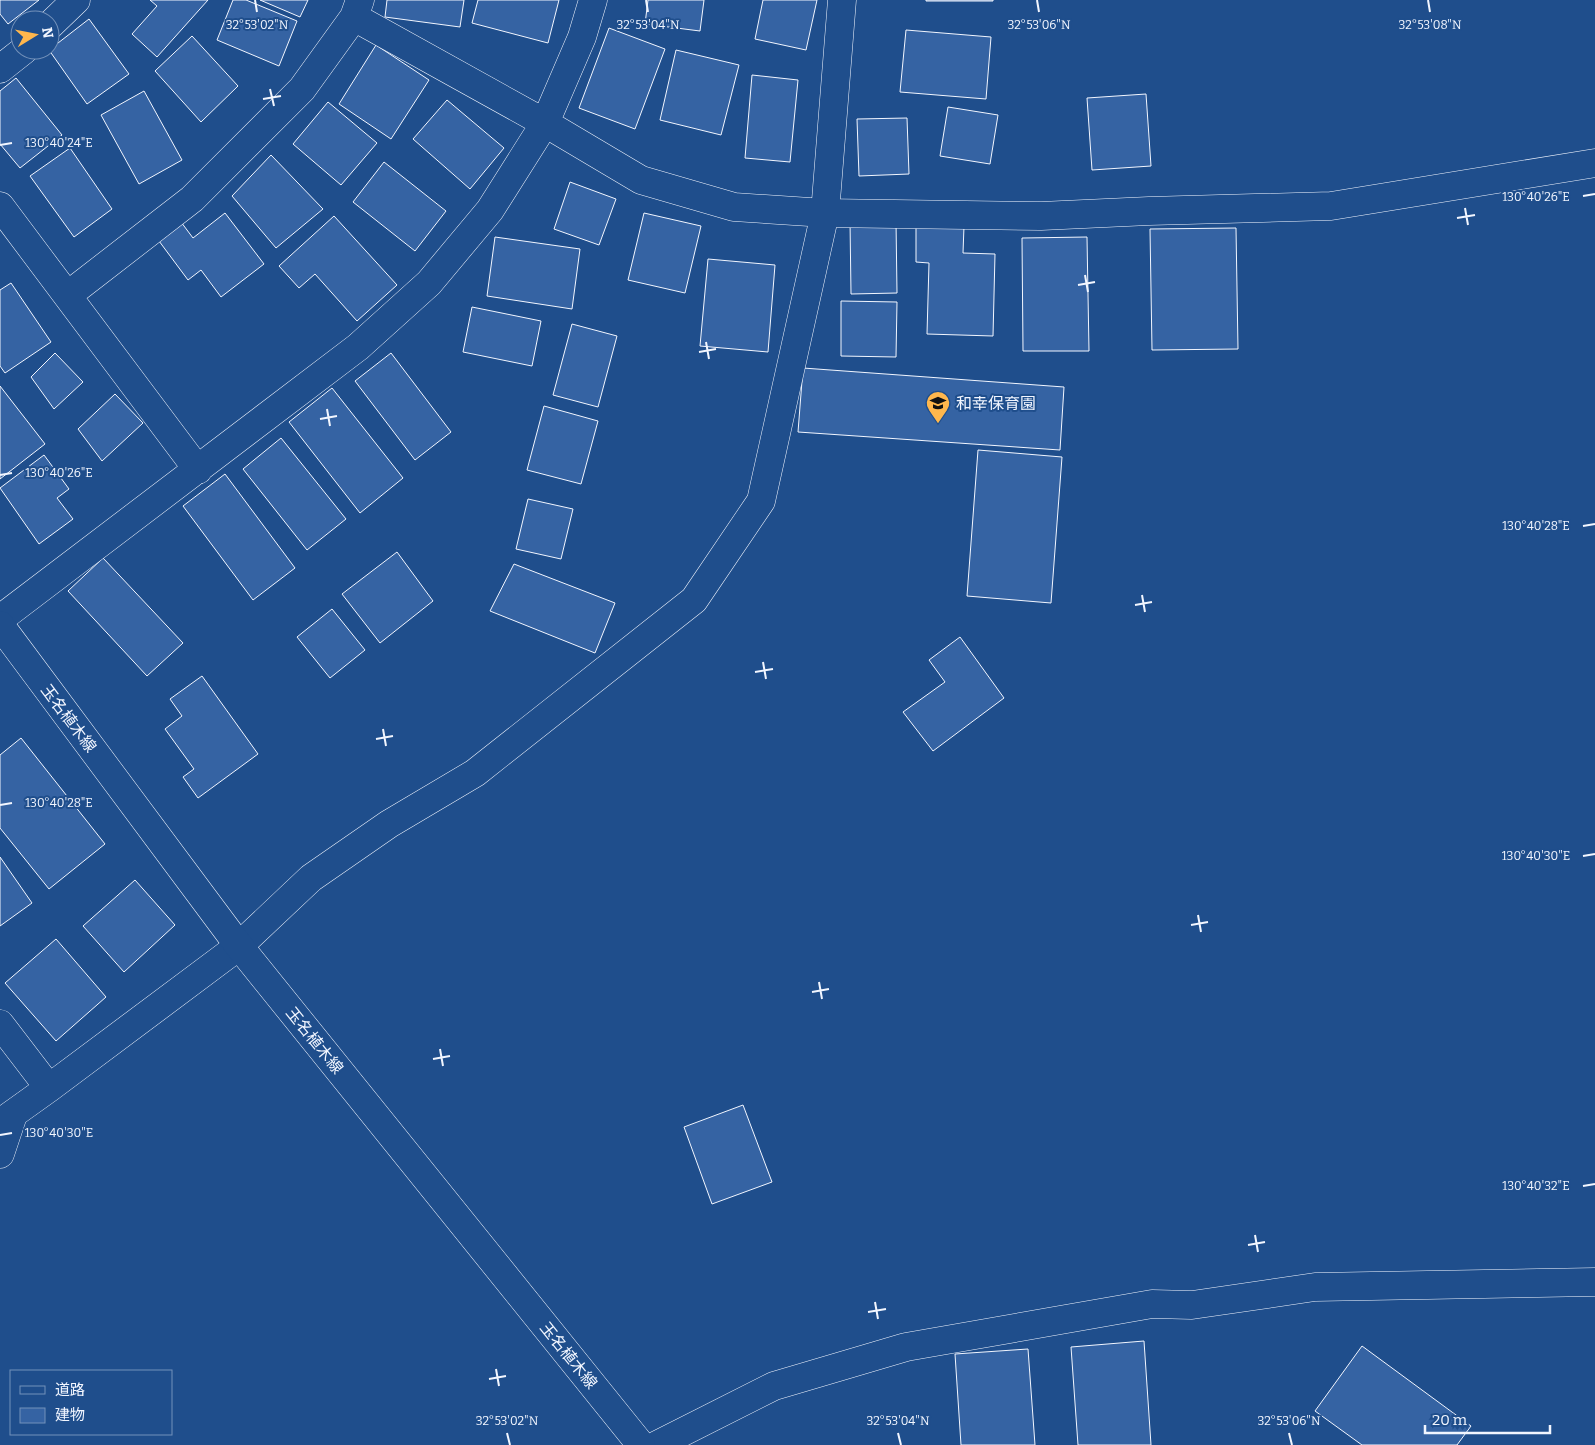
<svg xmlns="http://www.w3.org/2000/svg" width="1595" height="1445" font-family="Bitter,'Noto Sans JP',serif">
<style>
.building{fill:#3563a3;stroke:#f2f6ff}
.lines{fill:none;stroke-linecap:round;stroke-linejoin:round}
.minor-casing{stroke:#f2f6ff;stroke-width:29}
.secondary-casing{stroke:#f2f6ff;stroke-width:29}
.minor{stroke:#1f4e8c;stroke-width:28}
.secondary{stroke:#1f4e8c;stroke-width:28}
.ticks{fill:none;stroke:#f2f6ff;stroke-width:2}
.labels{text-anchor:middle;stroke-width:4;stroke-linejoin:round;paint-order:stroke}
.poi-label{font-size:16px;fill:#f2f6ff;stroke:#1f4e8c;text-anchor:start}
.street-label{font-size:16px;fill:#f2f6ff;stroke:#1f4e8c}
.ticks-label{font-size:12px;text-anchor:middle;fill:#f2f6ff;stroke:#1f4e8c;stroke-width:4;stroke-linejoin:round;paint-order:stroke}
</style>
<rect width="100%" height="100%" fill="#1f4e8c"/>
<path class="building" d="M0 0H39L8 24 0 14Z
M150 0H208L157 57 132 34 157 6Z
M233 0H246L297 21 279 66 217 40Z
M260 0H308L300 17Z
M387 0H464L460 27 385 17Z
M478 0H559L548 43 472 23Z
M648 0H704L700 31 645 24Z
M763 0H817L806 50 755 39Z
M926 0H993V1H926Z
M89 19 129 74 87 104 49 50Z
M609 28 665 49 635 129 579 108Z
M906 30 991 37 986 99 900 92Z
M192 36 238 86 201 122 155 71Z
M376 45 429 80 391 139 339 104Z
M676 50 739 65 721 135 660 120Z
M752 75 798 80 790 162 745 158Z
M16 78 62 135 20 168 0 144V91Z
M144 91 182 160 139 184 101 115Z
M1146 94 1151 166 1092 170 1087 98Z
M447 100 504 148 470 189 413 139Z
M328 102 377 143 341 185 293 144Z
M948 107 998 115 990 164 940 156Z
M907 118 909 174 859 176 857 119Z
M70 148 112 209 74 237 30 176Z
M271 155 323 209 276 248 232 196Z
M384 162 446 211 415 251 353 202Z
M570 182 616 199 599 245 554 229Z
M225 213 264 264 221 297 201 270 188 280 159 241 181 222 193 238Z
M644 213 701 226 685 293 628 280Z
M334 216 397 285 357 321 315 274 299 288 279 266Z
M850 221H896L897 293 851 294Z
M916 225 964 226 963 253 995 254 993 336 927 334 929 263 916 262Z
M1236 228 1238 349 1152 350 1150 229Z
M495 237 580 249 572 309 487 296Z
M1087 237 1089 351H1023L1022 238Z
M708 259 775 265 768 352 700 346Z
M11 283 51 342 5 373 0 366V290Z
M841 301 897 302 896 357 841 356Z
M472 307 541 321 532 366 463 352Z
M572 324 617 336 598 407 553 395Z
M55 353 83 382 54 409 31 377Z
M391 353 451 432 415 460 355 381Z
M803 368 1064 387 1060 450 798 432Z
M0 386 45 444 0 479Z
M332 388 403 478 360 513 289 422Z
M115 394 143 423 102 461 78 429Z
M544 406 598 421 581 484 527 470Z
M281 438 346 519 307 550 243 469Z
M978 450 1062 457 1051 603 967 596Z
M44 455 69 489 57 498 73 519 39 544 0 488Z
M225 474 295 568 253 600 183 506Z
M528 499 573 509 561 559 516 549Z
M397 552 433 601 380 643 342 594Z
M103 558 183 643 147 676 68 591Z
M514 564 615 603 595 653 490 611Z
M332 609 365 650 330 678 297 637Z
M960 637 1004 698 933 751 903 712 945 682 929 660Z
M202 676 258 754 198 798 183 777 194 769 165 729 182 716 170 699Z
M21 738 105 844 49 889 0 828V755Z
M0 857 32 903 0 926Z
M135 880 175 925 124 972 83 926Z
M56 939 106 997 56 1041 5 983Z
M743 1105 772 1182 712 1204 684 1127Z
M1144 1341 1151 1445H1078L1071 1347Z
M1362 1346 1471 1426 1457 1445H1362L1315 1411Z
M1028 1349 1035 1445H961L955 1354Z"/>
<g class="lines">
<g class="minor-casing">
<path id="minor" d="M354 17 545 123 641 180 734 207 825 213 1041 216 1149 211 1331 206 1595 163
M50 25 76 0
M0 69 24 50
M0 206 198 470
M68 295 192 199 302 89 354 17 360 0
M0 619 358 347 429 283 490 210 545 123 582 37 593 0
M0 1024 49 1088
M0 1123 49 1088 239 946 311 878 389 824 475 773 694 600 761 501 825 213 842 0
M0 1154 13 1115
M657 1445 774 1386 906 1347 1152 1304 1192 1305 1315 1287 1595 1282"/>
</g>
<g class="secondary-casing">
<path id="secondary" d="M0 625 239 946 641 1445"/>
</g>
<use href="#minor" class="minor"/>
<use href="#secondary" class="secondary"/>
</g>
<path class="ticks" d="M255 0 257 12M646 0 648 12M1037 0 1039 12M1428 0 1430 12M270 89 274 106M263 99 281 96M0 145 12 143M1583 196 1595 194M1465 208 1468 225M1457 218 1475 215M1085 275 1088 292M1078 285 1095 282M706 342 709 359M699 352 716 349M327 409 330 426M320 419 337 416M0 475 12 473M1583 526 1595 524M1142 595 1145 612M1135 605 1152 602M763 662 766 679M755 672 773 669M383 729 386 746M376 739 393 736M0 805 12 803M1583 856 1595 854M1198 915 1201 932M1191 925 1208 922M819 982 822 999M812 992 829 989M440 1049 443 1066M433 1059 450 1056M0 1135 12 1133M1583 1186 1595 1184M1255 1235 1258 1252M1248 1245 1265 1242M875 1302 878 1319M868 1312 886 1309M496 1369 499 1386M489 1379 506 1376M507 1433 510 1445M898 1433 901 1445M1289 1433 1292 1445"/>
<defs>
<g id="school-pin" transform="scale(1.25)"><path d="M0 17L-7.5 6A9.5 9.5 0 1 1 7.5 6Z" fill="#ffb74d" stroke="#1f4e8c"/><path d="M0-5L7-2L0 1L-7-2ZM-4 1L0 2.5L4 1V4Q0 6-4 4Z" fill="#111"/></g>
</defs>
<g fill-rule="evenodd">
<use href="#school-pin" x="938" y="403"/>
</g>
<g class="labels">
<g class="poi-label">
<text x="956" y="409">和幸保育園</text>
</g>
<g class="street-label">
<text transform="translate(69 718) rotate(53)" y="6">玉名植木線</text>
<text transform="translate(315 1040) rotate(51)" y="6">玉名植木線</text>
<text transform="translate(569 1355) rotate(51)" y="6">玉名植木線</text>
</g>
</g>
<g class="ticks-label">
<text x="1430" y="29">32°53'08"N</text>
<text x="257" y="29">32°53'02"N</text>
<text x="648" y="29">32°53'04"N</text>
<text x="1039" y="29">32°53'06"N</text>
<text x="59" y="147">130°40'24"E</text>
<text x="1536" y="201">130°40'26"E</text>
<text x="59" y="477">130°40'26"E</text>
<text x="1536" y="530">130°40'28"E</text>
<text x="59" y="807">130°40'28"E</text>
<text x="1536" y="860">130°40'30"E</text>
<text x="59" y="1137">130°40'30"E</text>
<text x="1536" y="1190">130°40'32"E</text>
<text x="507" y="1425">32°53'02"N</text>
<text x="898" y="1425">32°53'04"N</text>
<text x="1289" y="1425">32°53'06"N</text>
</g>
<rect x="10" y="1370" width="162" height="65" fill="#1f4e8c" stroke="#7391ba"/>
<rect x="20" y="1386" width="25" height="8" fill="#1f4e8c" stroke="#7391ba"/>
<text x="55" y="1395" font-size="15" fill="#f2f6ff">道路</text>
<rect x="20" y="1408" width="25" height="15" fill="#3563a3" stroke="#7391ba"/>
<text x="55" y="1420" font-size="15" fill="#f2f6ff">建物</text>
<g transform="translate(35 35) rotate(80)"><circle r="24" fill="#1f4e8c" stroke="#7391ba"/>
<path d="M0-4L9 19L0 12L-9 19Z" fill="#ffb74d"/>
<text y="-8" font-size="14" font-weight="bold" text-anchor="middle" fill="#f2f6ff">N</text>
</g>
<path d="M1425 1425v8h125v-8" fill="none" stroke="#f2f6ff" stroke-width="2.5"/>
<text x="1432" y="1425" font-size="15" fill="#f2f6ff" stroke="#1f4e8c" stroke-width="4" paint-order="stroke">20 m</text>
</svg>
